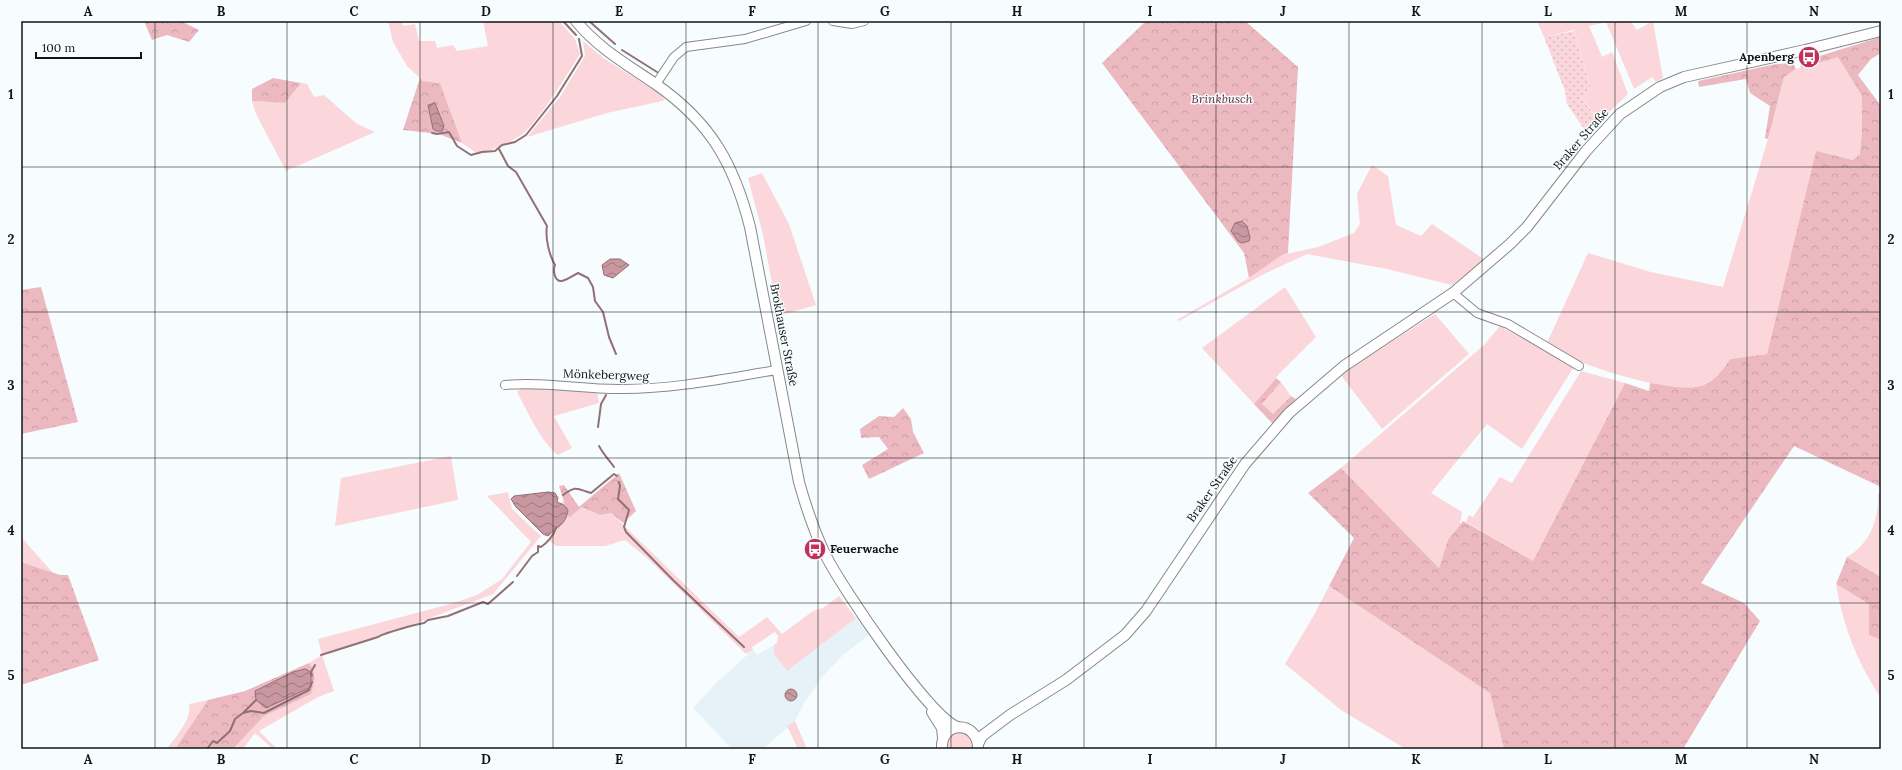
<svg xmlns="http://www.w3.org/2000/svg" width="1902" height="770" font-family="Lora,serif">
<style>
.built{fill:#e5f3f8}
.grass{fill:#fbd7dc}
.forest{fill:url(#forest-crowns)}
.garden{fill:url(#garden-dots)}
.water{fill:url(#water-waves);stroke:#927076}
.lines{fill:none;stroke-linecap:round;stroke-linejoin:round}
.stream{stroke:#927076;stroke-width:2}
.minor-casing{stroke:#85898b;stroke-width:10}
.tertiary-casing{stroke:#85898b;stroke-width:12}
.minor{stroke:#fff;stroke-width:8}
.tertiary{stroke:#fff;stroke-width:10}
.grid{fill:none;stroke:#131515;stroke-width:1;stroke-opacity:0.55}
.labels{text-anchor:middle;stroke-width:3;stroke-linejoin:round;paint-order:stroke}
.poi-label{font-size:12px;font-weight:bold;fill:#131515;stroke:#f7fcfe;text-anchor:end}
.park-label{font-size:12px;font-style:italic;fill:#692b39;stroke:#f7fcfe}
.street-label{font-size:12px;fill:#131515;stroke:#f7fcfe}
.neatline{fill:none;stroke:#131515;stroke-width:1.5}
.grid-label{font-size:13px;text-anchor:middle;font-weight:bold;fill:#131515}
</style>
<defs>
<pattern id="forest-crowns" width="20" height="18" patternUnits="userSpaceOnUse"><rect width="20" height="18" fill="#ecb9c1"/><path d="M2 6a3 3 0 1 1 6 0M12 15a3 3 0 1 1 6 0" fill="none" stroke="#ca9ea5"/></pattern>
<pattern id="garden-dots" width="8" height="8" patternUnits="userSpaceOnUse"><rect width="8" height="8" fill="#fbd7dc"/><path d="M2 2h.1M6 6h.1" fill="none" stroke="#d6b8bc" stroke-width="1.8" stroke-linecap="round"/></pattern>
<pattern id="water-waves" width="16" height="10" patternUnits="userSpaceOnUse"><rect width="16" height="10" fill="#c8979f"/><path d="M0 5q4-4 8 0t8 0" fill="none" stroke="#a17a80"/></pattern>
</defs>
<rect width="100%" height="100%" fill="#f7fcfe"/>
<path class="built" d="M858 616 871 633 843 655 822 677 804 703 795 721 763 749H732L693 708 718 681 753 650 757 655 774 645V654L787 671Z"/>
<path class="grass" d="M388 21H402L403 26 415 24 419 41H435L437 48 453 45 457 51 488 46 483 21H559L575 39 580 54C564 79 545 111 525 132 517 140 489 151 478 154L462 143 440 83 423 81 407 66 393 42Z
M1537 21H1630L1637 30 1653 21 1663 78 1656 82 1652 77 1634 89 1606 22 1589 26 1602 57 1612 52 1628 94 1600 121 1581 97 1591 89 1574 30 1544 37Z
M583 41 603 58 653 89 665 99 663 101 607 113 527 137 560 97 585 56Z
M1838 56 1862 96V129L1860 154 1853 160 1816 152 1767 354 1730 359C1720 375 1710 385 1691 389 1676 392 1597 370 1582 362 1570 357 1559 349 1547 343L1588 253 1651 272 1723 287 1768 139 1784 77 1796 69Z
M301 83 307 84 314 97 324 95 357 124 375 132 286 171 256 114 252 101 285 103Z
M1372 165 1388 176 1396 225 1421 236 1432 224 1485 260 1452 285 1387 269 1307 254 1264 274 1179 321 1177 320 1249 278 1282 255 1318 247 1354 233 1360 224 1357 194Z
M762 173 789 224 816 305 778 316 763 235 748 178Z
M1285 287 1316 337 1279 374 1254 404 1202 348Z
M1435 314 1469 354 1382 429 1340 374Z
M1500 326 1574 367 1522 449 1487 424 1431 493 1462 512 1460 525 1448 540 1439 568 1341 468 1484 345Z
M1581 371 1625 383 1533 561 1466 522 1469 515 1473 517 1500 477 1512 483Z
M1281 382 1291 396 1273 414 1262 404Z
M522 387 597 392 599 403 554 416 572 448 558 455C540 441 528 412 517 392Z
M451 456 458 500 335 526 341 478Z
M508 492 512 509 541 536 493 594 391 633 322 655 334 691 318 697 259 731 277 749H273L255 733 243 749H233L264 716 311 693C315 682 317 673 309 663L322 655 318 639 454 603 477 595 502 579 531 542 487 496Z
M1881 492V577L1847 557C1870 544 1879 519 1878 494Z
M564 501 569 518 582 507 600 515 611 513 739 637 767 617 782 634 813 611 823 608 839 596 856 618 787 671 774 654V645L777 643 778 636 775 632 752 647 753 650 746 654 646 557 625 540 605 546H556L550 541 549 531 555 506Z
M21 537 53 573 21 562Z
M1836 584 1869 604V635L1881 640V698C1857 662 1843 626 1836 584Z
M1329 586 1490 693 1504 749H1406L1341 710 1285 664 1314 615Z
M208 700 175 749H167C176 736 192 720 189 704Z
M795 721 807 749H798L787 726Z
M960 732C969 734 974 740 972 749H946L947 739 955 733Z"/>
<path class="forest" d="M144 21H181L199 30 189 42 167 35 152 40Z
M1146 21H1245L1298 67 1288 253 1282 255 1249 278 1244 253 1102 63Z
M1881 37V53L1871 59 1858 75 1881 106V487L1794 446 1701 583 1744 603 1760 621 1683 749H1504L1490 693 1329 586 1354 538 1308 493 1341 468 1439 568 1448 540 1463 521 1533 561 1625 383 1649 391 1650 383C1689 389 1707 396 1730 359L1767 354 1816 151 1853 160 1860 154 1862 129V96L1838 57 1801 68 1800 62Z
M1793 63 1796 69 1784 77 1768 139 1765 138 1770 106 1750 93 1746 79 1699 87 1698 81 1776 64Z
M273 78 301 83 285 103 252 101V89Z
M420 78 423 81 440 83 462 143 439 134 403 130Z
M41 287 78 422 21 434V290Z
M1276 378 1281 382 1262 404 1273 414 1291 396 1296 399 1273 424 1254 404Z
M903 408 911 419 913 432 924 453 869 479 862 465 888 449 879 437 861 438 860 429 879 416 894 417Z
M619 473 636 511 623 523 611 513 600 515 582 507 569 518 559 486 564 485 579 507Z
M1847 557 1881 577V640L1869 635V604L1836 584Z
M21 562 60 575H68L99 660 21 685Z
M309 663C317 673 315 682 311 694L264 716 233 749H175L208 700 245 691Z"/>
<path class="garden" d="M1574 31 1591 89 1581 97 1598 120 1586 132 1567 104 1565 91 1544 37Z"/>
<path class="water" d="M435 103 444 126 442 131H437L433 129 428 105Z
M1242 221 1247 226 1250 238 1249 241 1242 243 1238 241 1231 231 1235 223Z
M610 259H620L629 265 613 278 604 275 602 265Z
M548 492 555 493 558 498 557 502 564 505 568 511C565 526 557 526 548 536L543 534 516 507 511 499 514 496Z
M305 669 311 672V687L266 708 256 700 255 691 293 672Z
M785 695a6 6 0 1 1 12 0a6 6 0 1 1-12 0Z"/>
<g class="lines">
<path class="stream" d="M563 21 576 35
M589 21 615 44
M622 50 657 72
M432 133 437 134 449 132 457 146 471 155 482 152 495 151 502 145 515 142 526 135 557 96 582 56 579 39
M499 149 508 166 516 172 547 226C545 237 549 255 555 265 553 270 554 282 562 281 567 280 574 275 578 273L588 278 593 287 595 301 603 312 609 337 616 354
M598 427 601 404 606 395
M599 446C604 455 609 460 614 467
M619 482 620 486 618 499 629 510 624 527 626 532 674 581 744 647
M563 495C577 485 577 489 591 493L614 474 617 476
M517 576 532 556 538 552V546L541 547C547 543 554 535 556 528
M321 655 378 637C381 634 417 624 424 623L428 620 448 616 483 602 488 604 513 582
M312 676 311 672 315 665
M244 712 256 700
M207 749 213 741 217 743 230 731 235 719 243 713 251 711 264 713 309 690 312 682"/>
<g class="minor-casing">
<path id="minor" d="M833 21 852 24 864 21
M656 84 674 57 686 47 745 39 806 21
M1453 293 1477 313 1508 324 1579 366
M505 385C545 381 584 390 624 389 675 389 727 378 777 370"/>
</g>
<g class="tertiary-casing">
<path id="tertiary" d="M576 21C599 49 628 65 657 85 711 123 734 164 750 227L799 482C806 507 814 531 825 554 840 585 930 719 958 727
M932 712 942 728 943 738
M978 744 982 736 1010 715 1066 680 1125 635 1146 611 1245 464 1289 413 1344 366 1453 293 1510 244 1527 227 1586 151 1620 114 1660 87 1684 77 1805 50 1881 31
M942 749C940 721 977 720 978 747"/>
</g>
<use href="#minor" class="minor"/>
<use href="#tertiary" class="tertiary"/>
</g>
<path class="grid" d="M155 21V749M287 21V749M420 21V749M553 21V749M686 21V749M818 21V749M951 21V749M1084 21V749M1216 21V749M1349 21V749M1482 21V749M1615 21V749M1747 21V749M21 167H1881M21 312H1881M21 458H1881M21 603H1881"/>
<defs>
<g id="bus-disc" transform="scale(1.15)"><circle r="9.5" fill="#c0325c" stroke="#f7fcfe"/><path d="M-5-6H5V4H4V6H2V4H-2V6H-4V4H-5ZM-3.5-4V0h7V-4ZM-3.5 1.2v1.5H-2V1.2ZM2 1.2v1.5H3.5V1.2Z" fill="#fff"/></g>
</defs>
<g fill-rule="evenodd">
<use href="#bus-disc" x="1809" y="57"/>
<use href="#bus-disc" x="815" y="549"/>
</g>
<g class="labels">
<g class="poi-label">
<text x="1794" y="61">Apenberg</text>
<text x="830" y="553" text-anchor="start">Feuerwache</text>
</g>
<g class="park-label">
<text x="1222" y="103">Brinkbusch</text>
</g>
<g class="street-label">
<text transform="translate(1581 139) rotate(-49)" y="4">Braker Straße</text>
<text transform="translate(784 335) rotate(79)" y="4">Brokhauser Straße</text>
<text transform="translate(606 375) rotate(2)" y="4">Mönkebergweg</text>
<text transform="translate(1212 489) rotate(-55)" y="4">Braker Straße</text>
</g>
</g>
<rect width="1902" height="770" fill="none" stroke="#f7fcfe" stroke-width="44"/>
<path d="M36 52v6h105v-6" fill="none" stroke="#131515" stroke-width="2"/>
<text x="42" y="52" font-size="12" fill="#131515" stroke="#f7fcfe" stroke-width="3" paint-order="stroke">100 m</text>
<rect x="22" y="22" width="1858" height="726" class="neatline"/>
<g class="grid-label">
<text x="88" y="16">A</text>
<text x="221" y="16">B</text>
<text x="354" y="16">C</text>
<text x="486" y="16">D</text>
<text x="619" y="16">E</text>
<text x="752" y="16">F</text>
<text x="885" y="16">G</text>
<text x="1017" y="16">H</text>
<text x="1150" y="16">I</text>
<text x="1283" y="16">J</text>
<text x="1416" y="16">K</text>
<text x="1548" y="16">L</text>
<text x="1681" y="16">M</text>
<text x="1814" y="16">N</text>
<text x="11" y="99">1</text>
<text x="1891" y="99">1</text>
<text x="11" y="244">2</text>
<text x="1891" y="244">2</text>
<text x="11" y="390">3</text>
<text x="1891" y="390">3</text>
<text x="11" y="535">4</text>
<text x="1891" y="535">4</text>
<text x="11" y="680">5</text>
<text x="1891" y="680">5</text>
<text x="88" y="764">A</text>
<text x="221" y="764">B</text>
<text x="354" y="764">C</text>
<text x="486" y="764">D</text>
<text x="619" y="764">E</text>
<text x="752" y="764">F</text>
<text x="885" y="764">G</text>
<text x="1017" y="764">H</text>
<text x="1150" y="764">I</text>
<text x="1283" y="764">J</text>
<text x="1416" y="764">K</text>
<text x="1548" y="764">L</text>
<text x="1681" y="764">M</text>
<text x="1814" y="764">N</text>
</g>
</svg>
